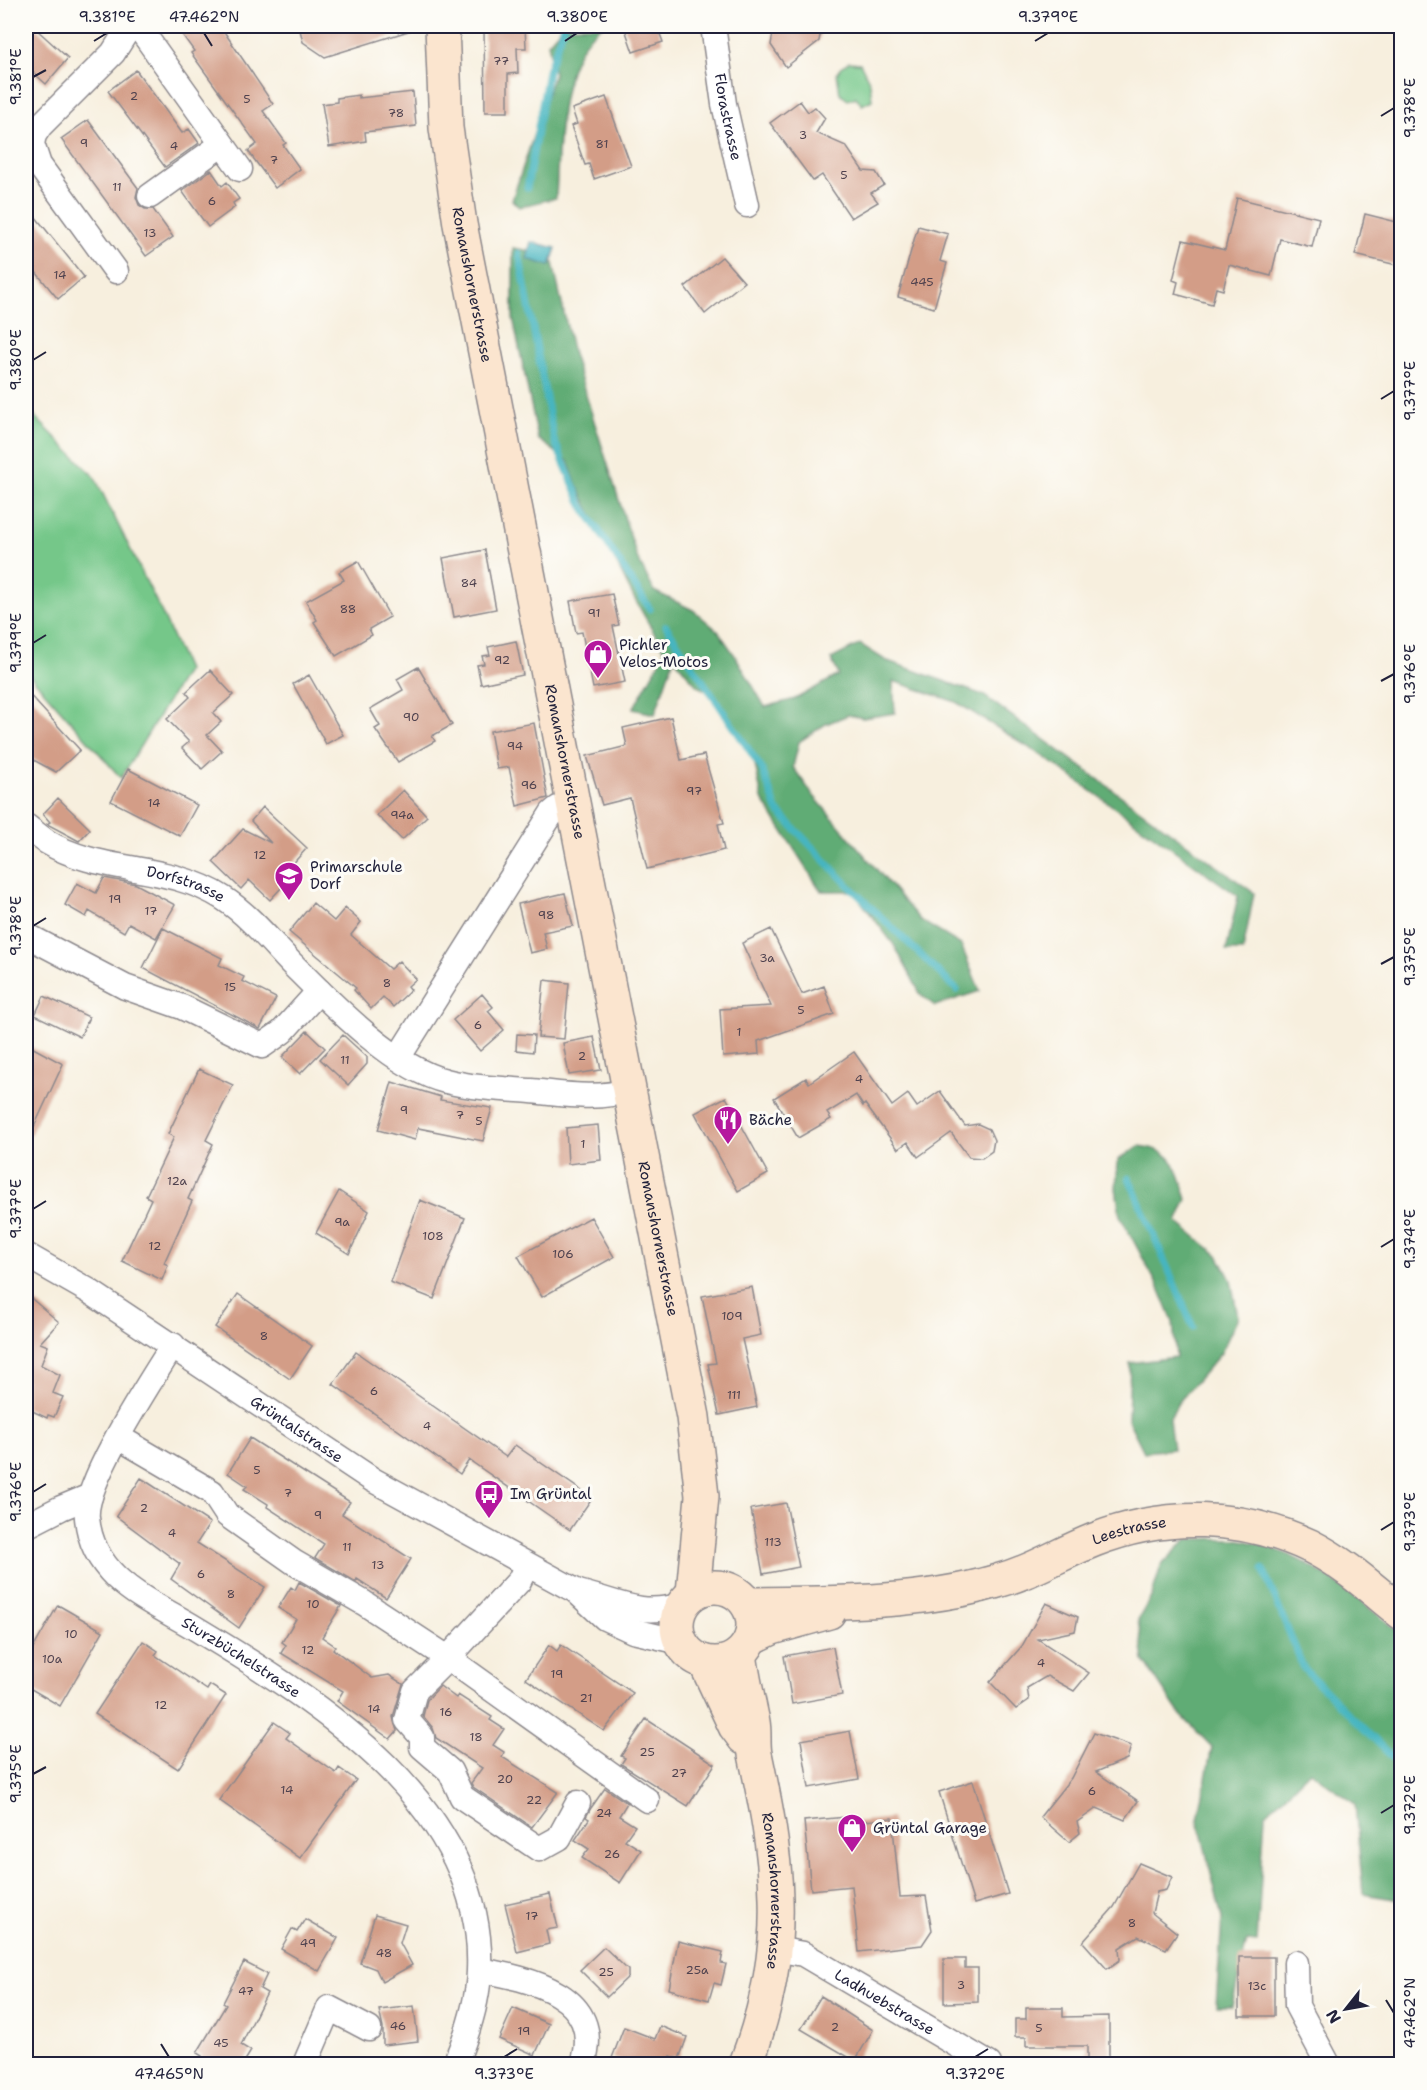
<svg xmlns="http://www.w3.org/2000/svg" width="1427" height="2090" font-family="'Shantell Sans',sans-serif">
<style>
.green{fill:#75c789;stroke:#4c7462;stroke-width:1.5}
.forest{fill:#60ac75;stroke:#416758;stroke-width:1.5}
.water{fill:#46b5c0;stroke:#346c7e;stroke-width:1.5}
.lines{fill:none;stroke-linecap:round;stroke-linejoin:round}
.stream{stroke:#46b5c0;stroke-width:7}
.building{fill:#d39d87}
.street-casing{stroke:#8c888c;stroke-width:27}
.secondary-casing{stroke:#8c888c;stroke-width:36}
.street{stroke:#fff;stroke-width:24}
.secondary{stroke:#fbe5cf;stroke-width:33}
.ticks{fill:none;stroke:#22223b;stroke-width:2}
.labels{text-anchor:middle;stroke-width:6;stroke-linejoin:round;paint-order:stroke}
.number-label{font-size:12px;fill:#4e414e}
.street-label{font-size:15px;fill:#22223b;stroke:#fdfcf7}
.poi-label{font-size:15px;fill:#22223b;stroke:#fdfcf7;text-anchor:start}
.neatline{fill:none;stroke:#22223b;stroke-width:2}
.ticks-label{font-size:15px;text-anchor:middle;fill:#22223b}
</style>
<rect width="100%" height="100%" fill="#fdfcf7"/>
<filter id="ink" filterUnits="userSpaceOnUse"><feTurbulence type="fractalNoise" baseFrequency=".0167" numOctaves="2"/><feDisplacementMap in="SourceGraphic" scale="12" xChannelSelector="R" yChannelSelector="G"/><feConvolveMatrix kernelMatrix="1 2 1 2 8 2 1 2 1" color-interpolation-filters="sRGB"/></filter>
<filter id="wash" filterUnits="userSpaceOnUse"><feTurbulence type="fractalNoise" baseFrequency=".008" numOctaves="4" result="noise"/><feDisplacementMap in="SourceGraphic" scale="24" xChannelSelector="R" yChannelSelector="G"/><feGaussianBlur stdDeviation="1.35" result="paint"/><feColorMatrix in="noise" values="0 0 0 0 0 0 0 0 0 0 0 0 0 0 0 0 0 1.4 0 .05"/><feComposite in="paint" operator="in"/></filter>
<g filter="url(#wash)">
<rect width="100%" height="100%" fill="#f7efde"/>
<path class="green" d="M849 62 860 63 870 83 872 100 862 105 856 97 848 100 840 94 837 73 842 66Z
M26 408 94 476 163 615 187 670 121 778 26 671Z"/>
<path class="forest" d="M563 26H602C556 57 559 147 556 198L519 207 512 200 554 74 548 43Z
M513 248 551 254 573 354 637 557 654 591 693 610 718 631 736 657 765 707 795 699 839 675 831 659 860 644 885 660 983 695 1254 893 1243 951H1226L1238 896 1044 757 956 702 893 681 895 713 863 718 848 715 826 724 799 742 793 767 813 795 920 920 961 945 980 991 935 1006 921 995 894 945 853 891H821L762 799 755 764 733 722 716 696 697 686 674 658 655 714 633 709 665 652 634 598 576 483 568 461 538 439 513 318Z
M1139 1146C1175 1150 1177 1167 1187 1199L1177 1222 1218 1255 1231 1280 1238 1317 1221 1353 1178 1403 1169 1420 1173 1449 1144 1452 1128 1420 1130 1363 1176 1357 1173 1322 1159 1288 1120 1216 1116 1188 1118 1160Z
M1187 1539C1206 1539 1228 1537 1247 1541 1307 1553 1355 1597 1401 1633V1900L1363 1894 1355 1804 1310 1771 1265 1815 1257 1942 1247 1941 1232 2006H1216L1222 1918 1198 1820 1212 1747 1179 1713 1144 1661 1138 1620 1152 1595 1161 1566Z"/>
<path class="water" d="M531 242 556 248 550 266 527 259Z"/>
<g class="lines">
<path class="stream" d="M527 188 548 71 564 26
M519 253 554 440 582 505 650 609
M666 626 762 769 777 810 850 887 957 990
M1129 1178 1193 1327
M1263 1569 1304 1669 1402 1767"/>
</g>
<g id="blocks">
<path class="building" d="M176 26H215L219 32 223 30 273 104 263 111 286 143 283 145 300 169 275 188 248 151 257 144 191 53 194 51Z
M299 26H412V30L325 57 303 42Z
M484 26H525L526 48H517L518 73 508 74V112H485Z
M624 26H657L663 42 633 52Z
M774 26H813V28L821 30 819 41 786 67 771 45Z
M35 28 68 58 46 84 26 66V39Z
M136 70 182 133 189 129 199 143 165 167 108 91Z
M413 92 416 126 365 132 366 141 329 147 322 104 337 102V98L359 95V98Z
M606 97 631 166 594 179 589 164 585 165 571 126 577 124 572 109Z
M800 101 808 112 815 107 825 118 816 133 846 146 863 171 876 172 884 185 871 193 878 202 851 218 822 175 813 181 770 123Z
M88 120 138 188 136 197 139 205 145 209H153L173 237 146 256 61 139Z
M211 170 222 186 227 182 239 199 233 203 235 207 208 227 182 191Z
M1237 198 1319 218 1312 247 1280 239 1271 276 1229 265 1223 290 1216 288 1212 304 1175 294 1178 282 1173 280 1183 240 1225 250Z
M26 205 84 277 58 299 26 260Z
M1365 214 1401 223V266L1355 255Z
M918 226 948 234 940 261 947 263 934 308 898 297Z
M722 257 744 282 705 314 685 287Z
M485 550 496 609 454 617 443 558Z
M358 561 390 617 369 629 372 635 336 656 314 622 317 620 306 601 344 580 339 572Z
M612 594 619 625 613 626 625 682 593 688 582 632 576 633 570 601Z
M516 641 523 675 481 684 477 665 484 664 482 656 490 655 488 647Z
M418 667 452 725 432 736 435 741 398 762 375 729 380 726 370 709 403 690 397 679Z
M210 670 233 695 213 713 221 722 207 735 222 751 202 769 182 748 189 742 167 719 190 697 186 692Z
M309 675 343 735 326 744 293 684Z
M26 691 80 750 56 772 26 756Z
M671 717 681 760 704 755 724 823 718 824 724 850 647 869 630 798 602 805 587 756 627 746 623 728Z
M534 723 548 798 517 806 509 767 497 769 490 731Z
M128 769 197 805 180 836 111 801Z
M403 790 427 816 402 840 377 815Z
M58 798 90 829 79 841 47 824 50 822 43 814Z
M263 807 307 848 288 869 294 874 270 900 249 880 241 889 213 862 243 829 271 843 251 821Z
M104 878 136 884 175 905 156 938 129 923 124 932 89 911 86 917 65 905 77 883 96 893Z
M565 893 573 926 543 932 547 949 530 953 518 904Z
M313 903 334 921 345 908 361 922 351 935 390 969 399 961 416 979 408 986 411 990 393 1007 383 997 371 1009 354 990 356 988 289 932Z
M163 928 222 958 219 965 244 977 242 981 276 998 260 1029 143 968Z
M771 929 802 994 824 986 834 1014 758 1041 759 1054 723 1057 720 1009 771 1006 742 943Z
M544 980 569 983 564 1039 538 1037Z
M482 994 493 1007 488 1011 504 1030 480 1051 453 1020Z
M44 996 89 1017 80 1037 35 1015Z
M307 1031 325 1048 300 1074 282 1057Z
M517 1034 534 1035 533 1052 516 1050Z
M343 1035 367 1057V1064L348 1085 320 1059Z
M594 1037 601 1070 569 1075 563 1043Z
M26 1044 63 1064 26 1144Z
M854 1052 892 1106 908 1094 917 1107 940 1091 965 1126 978 1124 989 1129 994 1140 992 1151 982 1158 969 1157 951 1133 918 1157 908 1142 898 1149 865 1104 863 1106 856 1095 827 1113 831 1119 798 1138 774 1098 806 1078 809 1083Z
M199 1069 233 1085 206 1140 213 1144 188 1199 192 1201 164 1263 168 1265 162 1280 122 1261 151 1199 146 1196 174 1137 168 1134Z
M392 1082 441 1097 440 1100 492 1108 483 1141 418 1128 415 1140 378 1130Z
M726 1097 768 1174 738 1191 695 1113Z
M598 1125 601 1160 568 1164 566 1128Z
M339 1191 369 1211 349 1254 316 1233Z
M420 1200 465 1218 434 1299 390 1282Z
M591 1217 614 1257 542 1297 518 1256Z
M752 1287 761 1335 742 1339 757 1407 719 1415 708 1364 716 1363 702 1296Z
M26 1294 59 1322 40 1343 48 1346 41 1365 60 1375 53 1393 63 1397 54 1417 48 1415 47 1418 26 1408Z
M238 1294 312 1346 290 1379 215 1327Z
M356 1352 506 1457 515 1445 592 1498 570 1530 469 1460 460 1474 333 1384Z
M250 1438 350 1502 342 1514 411 1559 386 1598 357 1579 356 1582 315 1558 324 1544 267 1507 268 1504 244 1489 247 1486 228 1473Z
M141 1478 210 1523 197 1543 265 1587 239 1628 171 1579 180 1564 116 1516Z
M786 1503 799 1567 763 1574 751 1509Z
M299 1582 341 1606 322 1637 335 1646 333 1649 372 1678 389 1675 403 1684 393 1717 397 1731 390 1739 337 1701 343 1691 281 1653 286 1645 282 1642 296 1619 278 1608 291 1587 295 1590Z
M1046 1603 1078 1617 1075 1631 1038 1639 1089 1673 1074 1691 1047 1676 1027 1688 1029 1700 1016 1709 990 1682 1022 1646Z
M58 1605 103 1631 60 1706 26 1686V1661Z
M143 1641 158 1651 155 1655 207 1690 210 1685 226 1695 178 1769 95 1714Z
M549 1645 557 1651 561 1645 633 1693 604 1731 526 1679Z
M833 1647 842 1695 792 1704 784 1656Z
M440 1686 456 1698 458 1695 492 1717 490 1720 504 1729 493 1745 504 1752 502 1757 558 1792 532 1827 473 1787 471 1783 482 1768 436 1738 433 1728 423 1716 427 1700Z
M646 1719 715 1764 688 1806 621 1764 625 1758 621 1756Z
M274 1722 290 1733 286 1738 336 1773 339 1768 356 1780 300 1858 219 1800Z
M850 1731 859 1779 809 1788 801 1740Z
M1094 1733 1131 1746 1127 1759 1096 1772 1138 1801 1125 1820 1097 1808 1077 1822 1080 1833 1069 1842 1040 1817 1071 1778Z
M973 1781 1008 1894 974 1904 939 1792Z
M605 1788 627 1803 619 1816 635 1826 625 1840 641 1850 620 1883 582 1858 589 1849 575 1840 589 1819 586 1817 591 1808Z
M846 1817 847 1823 892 1818 900 1897 926 1896 932 1930 922 1945 859 1952 852 1886 811 1890 804 1821Z
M1139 1863 1172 1877 1166 1890 1157 1892 1152 1913 1177 1933 1166 1949 1138 1936 1119 1948 1120 1960 1107 1969 1083 1942 1114 1907Z
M550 1894 558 1928 546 1930 549 1944 517 1952 505 1904Z
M375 1915 406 1924 400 1943 412 1965 382 1982 376 1969 360 1963Z
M305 1919 338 1938 319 1971 281 1949 292 1929 297 1932Z
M678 1941 723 1952 721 1963 726 1964 721 1985 714 1983 709 2000 669 1989Z
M604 1947 628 1970V1977L607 1997 580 1970Z
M1239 1957H1274V2016H1239Z
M944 1959H965V1968H978V2002L944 2003Z
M244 1962 267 1974 260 1989 267 1993 241 2045 251 2051 243 2064H197L202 2056 197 2053 226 2005 223 2003Z
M821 1996 873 2030 855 2061 801 2029Z
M414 2006 418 2041 383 2045V2028L379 2010Z
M513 2008 549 2024 535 2055 499 2039Z
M1026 2008H1063V2017L1109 2016V2064H1087V2046H1026V2037H1015V2019H1026Z
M660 2026 687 2037 679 2059 671 2056 668 2064H630L612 2058 624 2027 655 2039Z"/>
</g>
</g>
<g filter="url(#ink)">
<use href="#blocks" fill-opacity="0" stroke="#8c888c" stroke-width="1.5"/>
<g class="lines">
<g class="street-casing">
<g id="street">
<path d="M138 26 240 169"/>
<path id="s1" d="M713 26 724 104 747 205"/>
<path d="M150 196 221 145"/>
<path d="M116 271 39 165 32 144 34 135 40 126 113 53 130 26"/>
<path id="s2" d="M26 826C33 831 40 837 47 842 100 874 169 863 223 898 249 915 271 942 292 964 329 1001 394 1069 446 1081 473 1088 503 1089 531 1091 562 1094 601 1101 630 1089"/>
<path d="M26 935 125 987 182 1007 262 1046 282 1032 319 991"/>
<path d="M398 1058 552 813 558 808 574 806"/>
<path id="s3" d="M26 1255 89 1291 373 1480 576 1591 605 1618 633 1631 681 1642"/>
<path id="s4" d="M173 1345C152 1379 83 1483 87 1518 93 1580 149 1600 195 1628 318 1702 486 1806 479 1971 478 2002 467 2035 455 2064"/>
<path d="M118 1437 212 1492 227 1515 295 1563 364 1603 448 1658 415 1691 407 1720 422 1737V1747L450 1771 462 1797 539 1849 559 1838 578 1803"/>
<path d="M26 1526 61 1508 90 1496"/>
<path d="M527 1565 519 1581 448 1658 647 1800"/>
<path d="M578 1592C619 1602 639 1617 682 1605"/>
<path id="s5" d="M775 1949 803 1954 989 2064"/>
<path d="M1296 1963 1297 2006 1328 2064"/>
<path d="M480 1970C530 1979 605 1995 583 2064"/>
<path d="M305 2064 329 2008 369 2029"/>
</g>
</g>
<g class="secondary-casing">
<g id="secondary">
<path id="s6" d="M442 26 446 128 460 224 693 1417 702 1496 693 1593"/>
<circle cx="715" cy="1625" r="38"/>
<path id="s7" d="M747 1604C826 1603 918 1604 994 1582 1032 1572 1059 1554 1094 1540 1164 1512 1242 1514 1310 1546 1344 1563 1372 1589 1402 1613"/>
<path d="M751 1638 772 1628 829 1612"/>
<path id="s8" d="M740 1654C743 1677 748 1699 753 1722 755 1732 753 1743 755 1754 765 1801 775 1849 776 1899 778 1956 766 2011 746 2064"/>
<path d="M705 1662 735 1726 744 1738"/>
</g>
</g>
<use href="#street" class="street"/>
<use href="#secondary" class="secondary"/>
</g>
</g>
<path class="ticks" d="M204 33 212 46M94 41 107 33M565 41 577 33M1035 41 1048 33M33 77 46 70M1381 116 1394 108M33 360 46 352M1381 399 1394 391M33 643 46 635M1381 681 1394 674M33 926 46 918M1381 964 1394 957M33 1209 46 1201M1381 1247 1394 1239M33 1492 46 1484M1381 1530 1394 1522M33 1774 46 1767M1381 1813 1394 1805M1386 2000 1394 2013M161 2044 169 2057M504 2057 517 2049M975 2057 988 2049"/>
<defs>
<g id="shop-pin" transform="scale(1.5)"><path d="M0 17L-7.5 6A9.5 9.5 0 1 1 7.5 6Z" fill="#b5179e" stroke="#fdfcf7"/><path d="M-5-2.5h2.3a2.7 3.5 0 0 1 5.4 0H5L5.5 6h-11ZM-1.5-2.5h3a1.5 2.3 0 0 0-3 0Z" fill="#fff"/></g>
<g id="school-pin" transform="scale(1.5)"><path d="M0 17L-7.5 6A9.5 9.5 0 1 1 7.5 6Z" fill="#b5179e" stroke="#fdfcf7"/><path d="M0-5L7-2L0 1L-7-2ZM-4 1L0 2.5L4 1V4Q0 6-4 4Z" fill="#fff"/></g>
<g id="restaurant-pin" transform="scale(1.5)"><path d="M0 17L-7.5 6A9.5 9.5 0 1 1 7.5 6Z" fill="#b5179e" stroke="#fdfcf7"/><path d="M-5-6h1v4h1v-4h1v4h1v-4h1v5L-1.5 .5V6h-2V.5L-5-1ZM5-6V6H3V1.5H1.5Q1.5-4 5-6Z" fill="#fff"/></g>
<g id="bus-pin" transform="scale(1.5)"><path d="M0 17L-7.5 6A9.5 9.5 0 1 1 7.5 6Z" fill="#b5179e" stroke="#fdfcf7"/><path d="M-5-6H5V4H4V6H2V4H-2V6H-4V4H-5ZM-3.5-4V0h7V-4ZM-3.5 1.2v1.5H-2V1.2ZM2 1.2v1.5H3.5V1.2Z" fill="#fff"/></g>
</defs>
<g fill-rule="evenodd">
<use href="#shop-pin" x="598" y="654"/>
<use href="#school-pin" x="289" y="876"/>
<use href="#restaurant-pin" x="728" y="1120"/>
<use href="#bus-pin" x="489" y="1494"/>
<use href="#shop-pin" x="852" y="1828"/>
</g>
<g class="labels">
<g class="number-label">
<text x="501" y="65">77</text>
<text x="134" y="100">2</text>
<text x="247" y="103">5</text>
<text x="396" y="117">78</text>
<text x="803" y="139">3</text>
<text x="84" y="147">9</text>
<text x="602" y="148">81</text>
<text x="174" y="150">4</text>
<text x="274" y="164">7</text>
<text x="844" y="179">5</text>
<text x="117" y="191">11</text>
<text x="212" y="205">6</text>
<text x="150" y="237">13</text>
<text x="60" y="279">14</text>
<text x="922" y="286">445</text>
<text x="469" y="587">84</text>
<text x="348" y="613">88</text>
<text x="594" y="617">91</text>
<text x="502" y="664">92</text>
<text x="411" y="721">90</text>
<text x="515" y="750">94</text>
<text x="529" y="789">96</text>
<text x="694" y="795">97</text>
<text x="154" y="807">14</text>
<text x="402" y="819">94a</text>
<text x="260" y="859">12</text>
<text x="115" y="903">19</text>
<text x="151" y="915">17</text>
<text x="546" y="919">98</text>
<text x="767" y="962">3a</text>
<text x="387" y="987">8</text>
<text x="230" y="991">15</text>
<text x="801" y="1014">5</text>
<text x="478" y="1029">6</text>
<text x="739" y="1036">1</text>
<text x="582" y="1060">2</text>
<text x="345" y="1064">11</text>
<text x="859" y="1083">4</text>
<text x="404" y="1114">9</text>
<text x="460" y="1119">7</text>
<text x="479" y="1125">5</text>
<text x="583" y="1148">1</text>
<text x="177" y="1185">12a</text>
<text x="342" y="1226">9a</text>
<text x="433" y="1240">108</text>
<text x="155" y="1250">12</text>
<text x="563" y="1258">106</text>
<text x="732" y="1320">109</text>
<text x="264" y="1340">8</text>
<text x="374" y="1395">6</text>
<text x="734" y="1399">111</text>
<text x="427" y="1430">4</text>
<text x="257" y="1474">5</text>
<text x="288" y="1497">7</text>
<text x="144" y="1512">2</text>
<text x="318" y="1519">9</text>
<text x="172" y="1537">4</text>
<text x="773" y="1546">113</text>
<text x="347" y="1551">11</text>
<text x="378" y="1569">13</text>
<text x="201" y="1578">6</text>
<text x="231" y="1598">8</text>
<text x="313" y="1608">10</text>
<text x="71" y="1638">10</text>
<text x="308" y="1654">12</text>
<text x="52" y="1663">10a</text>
<text x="1041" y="1667">4</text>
<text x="557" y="1678">19</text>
<text x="586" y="1702">21</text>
<text x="161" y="1709">12</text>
<text x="374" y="1713">14</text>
<text x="446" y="1716">16</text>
<text x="476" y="1741">18</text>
<text x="647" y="1756">25</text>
<text x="679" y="1777">27</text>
<text x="505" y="1783">20</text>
<text x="287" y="1794">14</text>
<text x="1092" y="1795">6</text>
<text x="534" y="1804">22</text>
<text x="604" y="1817">24</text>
<text x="612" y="1858">26</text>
<text x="532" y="1920">17</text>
<text x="1132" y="1927">8</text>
<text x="308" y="1947">49</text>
<text x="384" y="1957">48</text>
<text x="697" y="1974">25a</text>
<text x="606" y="1976">25</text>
<text x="961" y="1989">3</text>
<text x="1257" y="1990">13c</text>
<text x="246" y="1995">47</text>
<text x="398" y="2030">46</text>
<text x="835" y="2031">2</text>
<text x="1039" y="2032">5</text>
<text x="524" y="2035">19</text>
<text x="221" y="2047">45</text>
</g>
<g class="street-label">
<text dy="5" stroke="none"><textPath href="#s1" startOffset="92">Florastrasse</textPath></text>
<text dy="5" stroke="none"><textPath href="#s6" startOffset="261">Romanshornerstrasse</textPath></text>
<text dy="5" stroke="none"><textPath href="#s6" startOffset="747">Romanshornerstrasse</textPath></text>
<text dy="5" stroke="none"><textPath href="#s2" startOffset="172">Dorfstrasse</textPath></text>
<text dy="5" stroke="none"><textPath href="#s6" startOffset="1233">Romanshornerstrasse</textPath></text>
<text dy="5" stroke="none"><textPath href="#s3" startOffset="322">Grüntalstrasse</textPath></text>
<text dy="5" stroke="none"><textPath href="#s7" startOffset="394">Leestrasse</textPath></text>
<text dy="5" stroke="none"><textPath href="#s4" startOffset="411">Sturzbüchelstrasse</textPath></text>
<text dy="5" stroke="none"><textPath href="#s8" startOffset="240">Romanshornerstrasse</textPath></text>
<text dy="5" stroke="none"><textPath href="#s5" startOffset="123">Ladhuebstrasse</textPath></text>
</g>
<g class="poi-label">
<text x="619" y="650">Pichler<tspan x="619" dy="17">Velos-Motos</tspan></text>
<text x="310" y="872">Primarschule<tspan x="310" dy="17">Dorf</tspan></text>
<text x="749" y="1125">Bäche</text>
<text x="510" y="1499">Im Grüntal</text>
<text x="873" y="1833">Grüntal Garage</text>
</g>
</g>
<rect width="1427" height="2090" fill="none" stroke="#fdfcf7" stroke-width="66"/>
<g transform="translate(1346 2009) rotate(239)" stroke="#fdfcf7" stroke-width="4.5" paint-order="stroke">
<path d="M0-4.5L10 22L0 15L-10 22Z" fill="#22223b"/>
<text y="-9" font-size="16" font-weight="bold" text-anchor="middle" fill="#22223b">N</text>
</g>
<rect x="33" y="33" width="1361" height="2024" class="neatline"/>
<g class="ticks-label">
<text x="107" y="22">9.381°E</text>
<text x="204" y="22">47.462°N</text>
<text x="577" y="22">9.380°E</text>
<text x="1048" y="22">9.379°E</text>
<text transform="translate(16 77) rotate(-90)" y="5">9.381°E</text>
<text transform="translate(1410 108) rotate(-90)" y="5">9.378°E</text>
<text transform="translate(16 360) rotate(-90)" y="5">9.380°E</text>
<text transform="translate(1410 391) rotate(-90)" y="5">9.377°E</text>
<text transform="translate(16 643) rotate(-90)" y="5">9.379°E</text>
<text transform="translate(1410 674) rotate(-90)" y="5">9.376°E</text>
<text transform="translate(16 926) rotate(-90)" y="5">9.378°E</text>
<text transform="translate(1410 957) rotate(-90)" y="5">9.375°E</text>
<text transform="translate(16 1209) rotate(-90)" y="5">9.377°E</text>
<text transform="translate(1410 1239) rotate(-90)" y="5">9.374°E</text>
<text transform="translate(16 1492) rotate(-90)" y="5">9.376°E</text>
<text transform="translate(1410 1522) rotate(-90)" y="5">9.373°E</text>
<text transform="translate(16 1774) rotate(-90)" y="5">9.375°E</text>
<text transform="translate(1410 1805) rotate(-90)" y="5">9.372°E</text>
<text transform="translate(1410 2013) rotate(-90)" y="5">47.462°N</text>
<text x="169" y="2079">47.465°N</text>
<text x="504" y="2079">9.373°E</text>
<text x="975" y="2079">9.372°E</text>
</g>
</svg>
